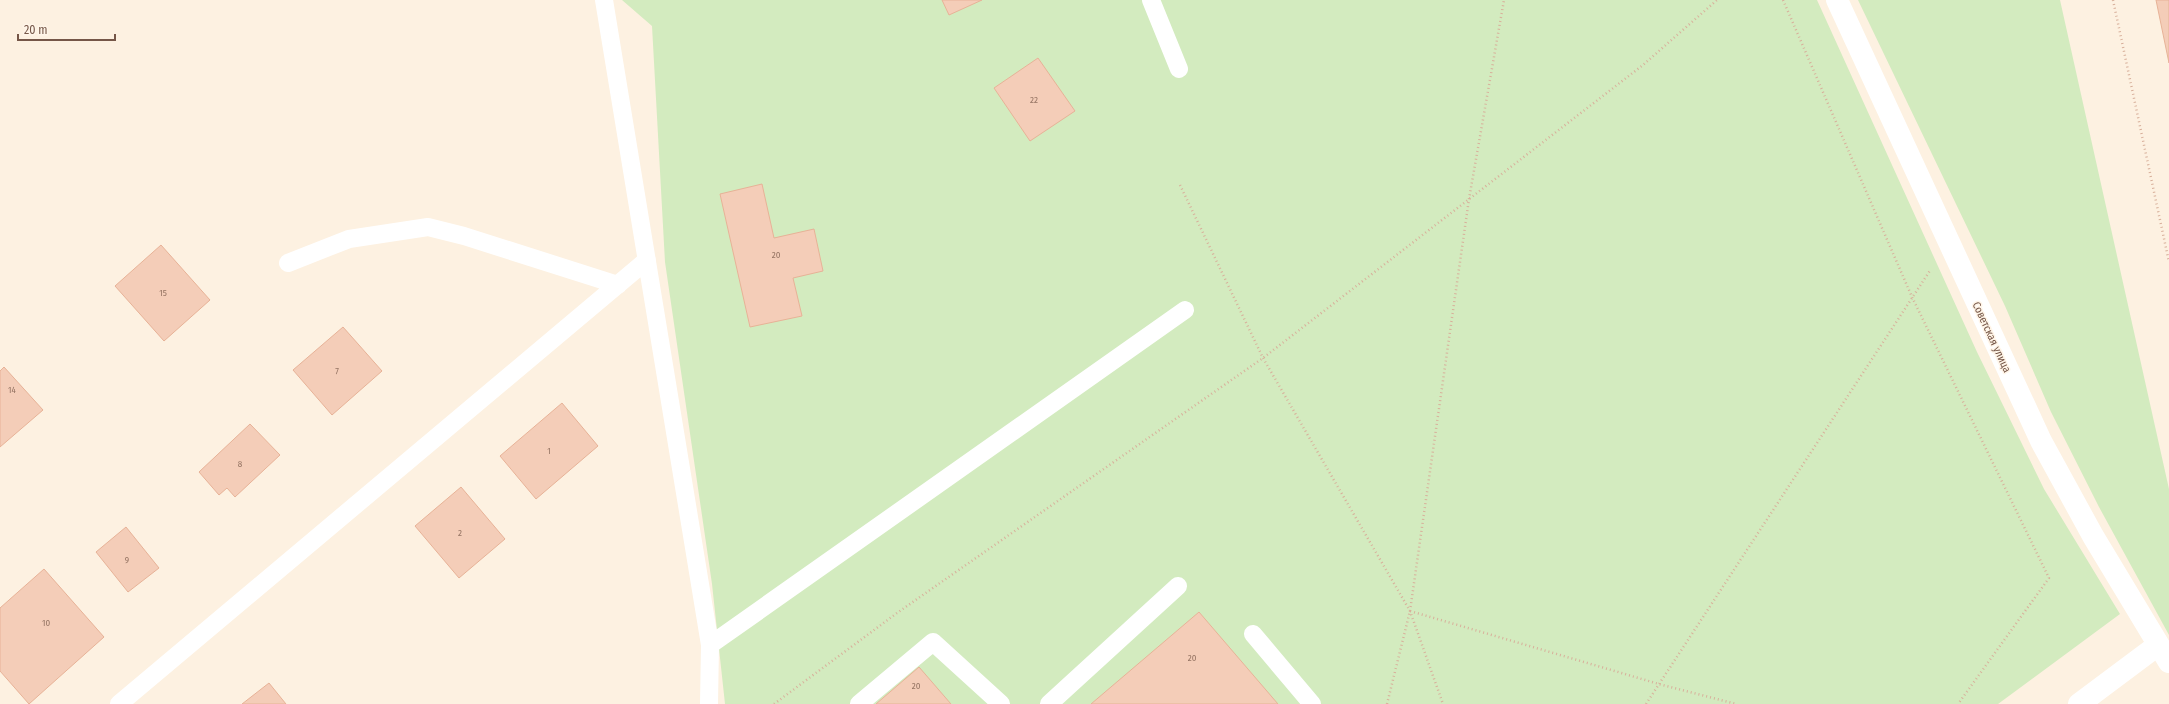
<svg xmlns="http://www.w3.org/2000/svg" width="2169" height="704" font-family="'Fira Sans Condensed',sans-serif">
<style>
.green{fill:#d3ebbf}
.building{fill:#f4cdb8;stroke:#e7b297}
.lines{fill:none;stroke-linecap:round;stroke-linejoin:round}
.path{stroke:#d8b09b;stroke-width:2.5;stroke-dasharray:1 3;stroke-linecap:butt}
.service{stroke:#fff;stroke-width:18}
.tertiary{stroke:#fff;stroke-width:22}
.secondary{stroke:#fff;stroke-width:22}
.labels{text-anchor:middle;stroke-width:3;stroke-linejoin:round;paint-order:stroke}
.number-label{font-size:9px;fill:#957463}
.street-label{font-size:11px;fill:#755647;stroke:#fff5e8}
</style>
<rect width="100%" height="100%" fill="#fdf1e1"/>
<path class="green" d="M622 0H1817L1977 352 2044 489 2120 614 1998 704H725L712 584 665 262 652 26Z
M1858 0H2060L2169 489V635L2099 507 2051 412 2005 306Z"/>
<path class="building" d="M942 0H982L949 15Z
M2156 0H2169V63Z
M1038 58 1075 111 1030 141 994 88Z
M762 184 774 238 814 229 823 271 793 278 802 316 750 327 720 194Z
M161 245 210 300 164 341 115 286Z
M343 327 382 371 332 415 293 370Z
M4 367 43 410 0 447V371Z
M562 403 598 446 536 499 500 456Z
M250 424 280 455 235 497 227 488 219 495 199 472Z
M461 487 505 539 459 578 415 526Z
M126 527 159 568 128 592 96 552Z
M44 569 104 637 29 704 0 671V608Z
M1199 612 1278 704H1091Z
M919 667 951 704H876Z
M269 683 286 704H242Z"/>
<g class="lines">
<path class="path" d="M1783 0 1912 297 2049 578 1958 704
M2113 0 2169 262
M1180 185 1263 358 1410 611 1443 704
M1410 611 1469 199 1504 0
M774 704 897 613 1263 358 1643 65 1717 0
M1387 704 1410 611 1659 684 1736 704
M1646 704 1931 269"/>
<path class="service" d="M604 0 710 645 709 704
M1151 0 1179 69
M288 263 349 239 428 227 464 236 618 285
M1253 634 1312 704
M710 645 1185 310
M119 704 647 260
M859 704 933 642 1001 704
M1049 704 1178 586"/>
<path class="tertiary" d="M2079 704 2158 645"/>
<path class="secondary" d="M1837 0 2041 441 2093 536 2169 662"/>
</g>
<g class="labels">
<g class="number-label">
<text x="1034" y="103">22</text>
<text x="776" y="258">20</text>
<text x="163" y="296">15</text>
<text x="337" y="374">7</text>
<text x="12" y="393">14</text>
<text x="549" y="454">1</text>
<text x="240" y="467">8</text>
<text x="460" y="536">2</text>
<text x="127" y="563">9</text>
<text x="46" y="626">10</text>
<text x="1192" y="661">20</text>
<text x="916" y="689">20</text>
</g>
<g class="street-label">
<text transform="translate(1992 337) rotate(65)" y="4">Советская улица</text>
</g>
</g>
<path d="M18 34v6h97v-6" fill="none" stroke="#755647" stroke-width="2"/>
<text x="24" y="34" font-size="12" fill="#755647" stroke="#fff5e8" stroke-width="3" paint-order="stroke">20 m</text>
</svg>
